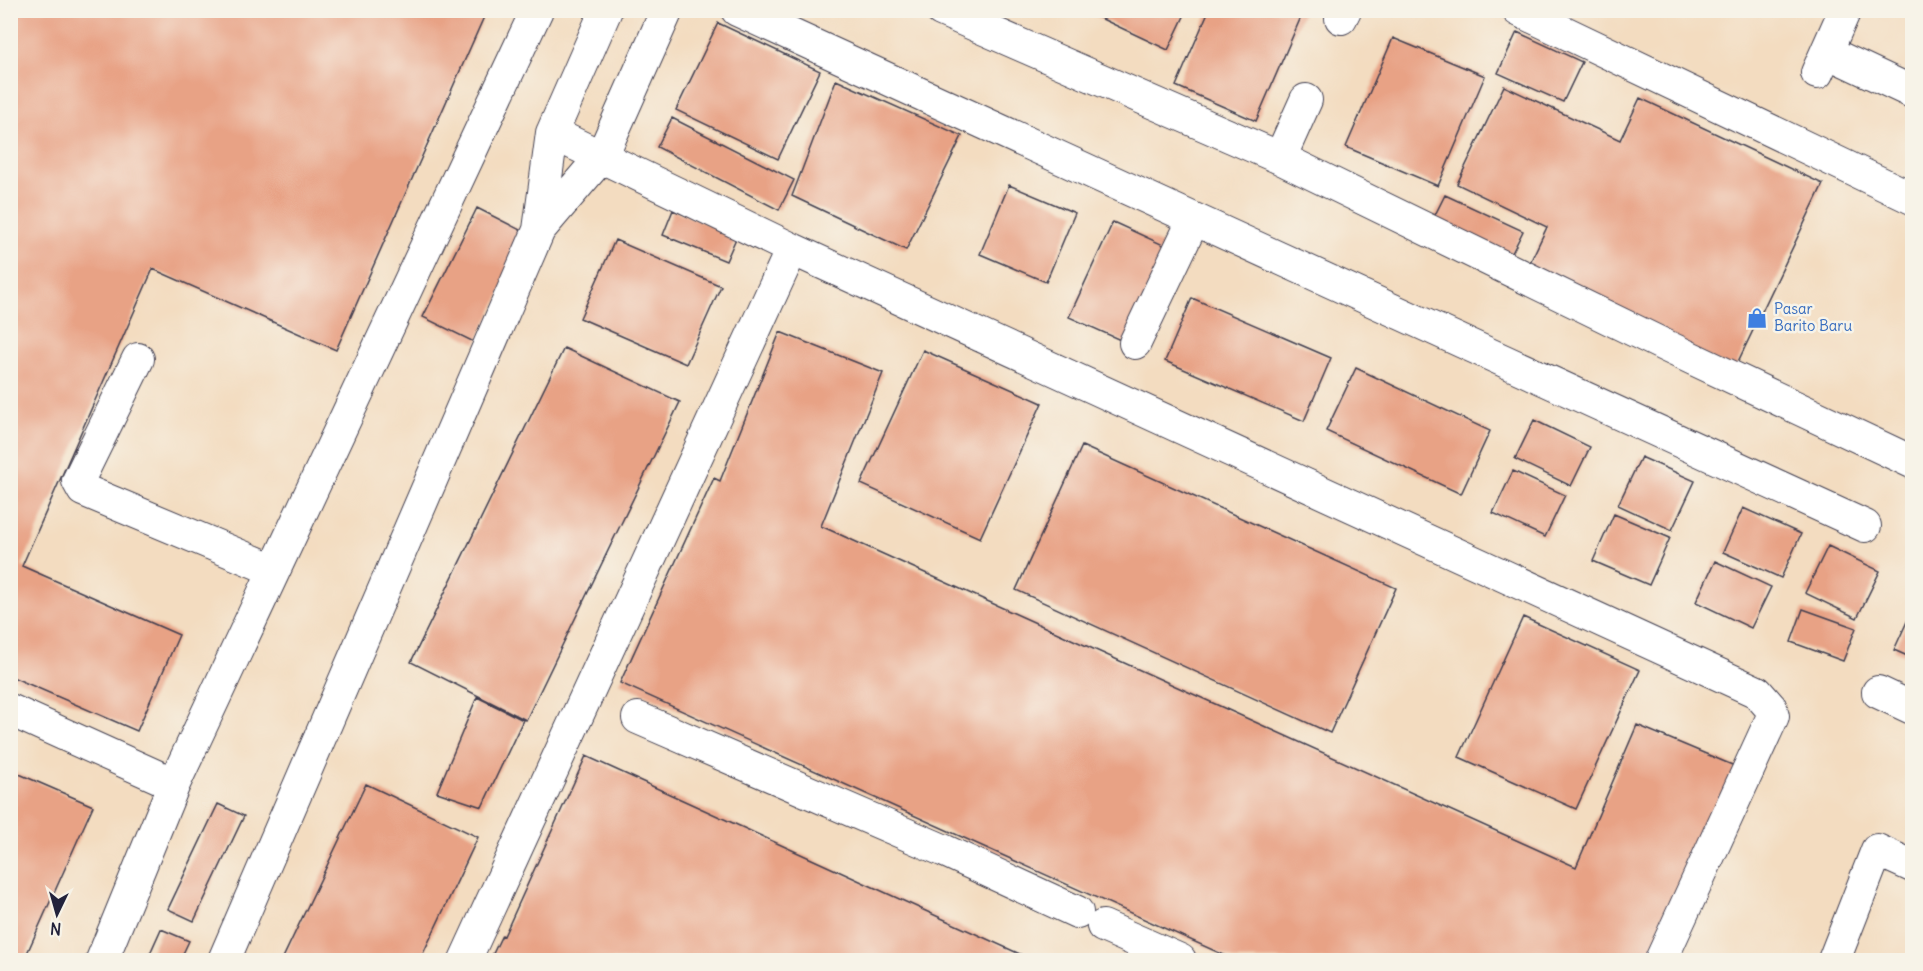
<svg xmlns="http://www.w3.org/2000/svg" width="1923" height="971" font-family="Delius,sans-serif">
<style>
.building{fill:#e8a285}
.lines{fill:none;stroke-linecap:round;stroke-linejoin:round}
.minor-casing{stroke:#413e4f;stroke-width:34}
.minor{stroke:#fff;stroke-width:32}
.labels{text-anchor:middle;stroke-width:5;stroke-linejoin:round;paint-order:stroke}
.shop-label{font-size:15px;fill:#366cbe;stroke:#f7f3e8;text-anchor:start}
</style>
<rect width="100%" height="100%" fill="#f7f3e8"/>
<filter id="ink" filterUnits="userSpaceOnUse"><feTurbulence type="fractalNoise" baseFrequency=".0167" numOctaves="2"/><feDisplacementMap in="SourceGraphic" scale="12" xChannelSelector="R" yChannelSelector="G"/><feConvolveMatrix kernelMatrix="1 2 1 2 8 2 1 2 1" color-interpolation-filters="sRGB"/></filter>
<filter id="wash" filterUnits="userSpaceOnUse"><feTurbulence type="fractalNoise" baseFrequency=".008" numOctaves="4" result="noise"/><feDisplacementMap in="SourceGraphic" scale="24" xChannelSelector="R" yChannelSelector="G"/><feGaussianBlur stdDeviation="1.35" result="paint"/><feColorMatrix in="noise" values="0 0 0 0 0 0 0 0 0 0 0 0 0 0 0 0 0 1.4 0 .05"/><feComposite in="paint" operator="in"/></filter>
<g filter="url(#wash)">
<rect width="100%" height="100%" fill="#f3dcc0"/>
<g id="blocks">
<path class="building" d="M10 10H487L336 350 153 269 22 566 179 635 137 731 10 676Z
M1083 10H1187L1168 50Z
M1209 10H1304L1256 121 1176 86Z
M718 23 820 71 778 159 676 110Z
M1517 32 1582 62 1563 102 1498 73Z
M1393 38 1485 76 1438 186 1346 147Z
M836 80 962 136 906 250 792 196Z
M1504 86 1620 140 1640 98 1823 184 1734 370 1526 271 1547 227 1457 184Z
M672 118 794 180 779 210 657 147Z
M1009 185 1075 213 1046 282 980 254Z
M1445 195 1523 231 1507 263 1429 227Z
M477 208 530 235 476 343 423 317Z
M673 210 737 236 726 261 663 235Z
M1113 222 1170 248 1127 343 1069 317Z
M615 240 721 286 686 364 580 318Z
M1192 298 1331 358 1304 421 1165 361Z
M780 332 883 373 821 526 1576 867 1637 725 1737 767 1652 960H1235L620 683 714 478 720 481Z
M564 348 680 402 526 720 411 662Z
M923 350 1042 403 980 538 861 484Z
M1356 368 1490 431 1461 494 1326 431Z
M1534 420 1590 447 1571 486 1515 459Z
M1082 446 1396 588 1330 733 1016 590Z
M1641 457 1695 481 1672 530 1618 505Z
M1513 471 1565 495 1545 537 1493 513Z
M1743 508 1801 534 1781 578 1723 552Z
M1614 514 1670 538 1649 585 1593 561Z
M1828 546 1880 571 1857 618 1805 593Z
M1715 561 1771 587 1751 628 1696 602Z
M1803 609 1856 628 1843 661 1791 642Z
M1910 615 1912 616V658L1894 650Z
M1523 617 1640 670 1576 809 1459 757Z
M477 697 523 720 482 807 437 792Z
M586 756 1033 960H490L502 935 504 936Z
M10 770 93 806 24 960H10Z
M366 784 478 837 420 960H282Z
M218 804 244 816 194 921 168 909Z
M161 929 189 941 180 960H147Z"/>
</g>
</g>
<g filter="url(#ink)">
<use href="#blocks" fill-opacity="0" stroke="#413e4f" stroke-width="1.5"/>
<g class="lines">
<g class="minor-casing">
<path id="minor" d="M737 10 1865 526
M941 10 1280 158 1668 347 1912 462
M1518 10 1912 198
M1341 18 1345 10
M1827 52 1912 92
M1817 73 1845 10
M552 133 792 249
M1280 158 1306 100
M539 230 602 156 667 10
M1135 343 1194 219
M138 359 78 481 83 490 274 570
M1878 692 1912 708
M10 710 174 784
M638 718 945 851 1077 912
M1103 926 1180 960
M102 960 174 784 537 10
M224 960 539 230 552 133 606 10
M465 960 792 249 1757 692 1771 708 1773 716 1661 960
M1834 960 1877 850 1912 866"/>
</g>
<use href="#minor" class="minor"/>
</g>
</g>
<defs>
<g id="shop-bare" transform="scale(1.62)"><path d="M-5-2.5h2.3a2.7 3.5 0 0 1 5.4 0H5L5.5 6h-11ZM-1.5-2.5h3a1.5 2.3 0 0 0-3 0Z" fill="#3f7fe0" stroke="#f7f3e8" stroke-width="2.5" paint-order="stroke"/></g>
</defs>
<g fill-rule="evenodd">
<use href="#shop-bare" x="1757" y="318"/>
</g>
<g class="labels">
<g class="shop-label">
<text x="1774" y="314">Pasar<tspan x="1774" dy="17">Barito Baru</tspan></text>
</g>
</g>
<rect width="1923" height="971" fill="none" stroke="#f7f3e8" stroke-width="36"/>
<g transform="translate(57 914) rotate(185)" stroke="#f7f3e8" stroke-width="4.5" paint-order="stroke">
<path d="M0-4.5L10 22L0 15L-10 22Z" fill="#22223b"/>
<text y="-9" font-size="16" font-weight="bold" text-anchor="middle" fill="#22223b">N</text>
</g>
</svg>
